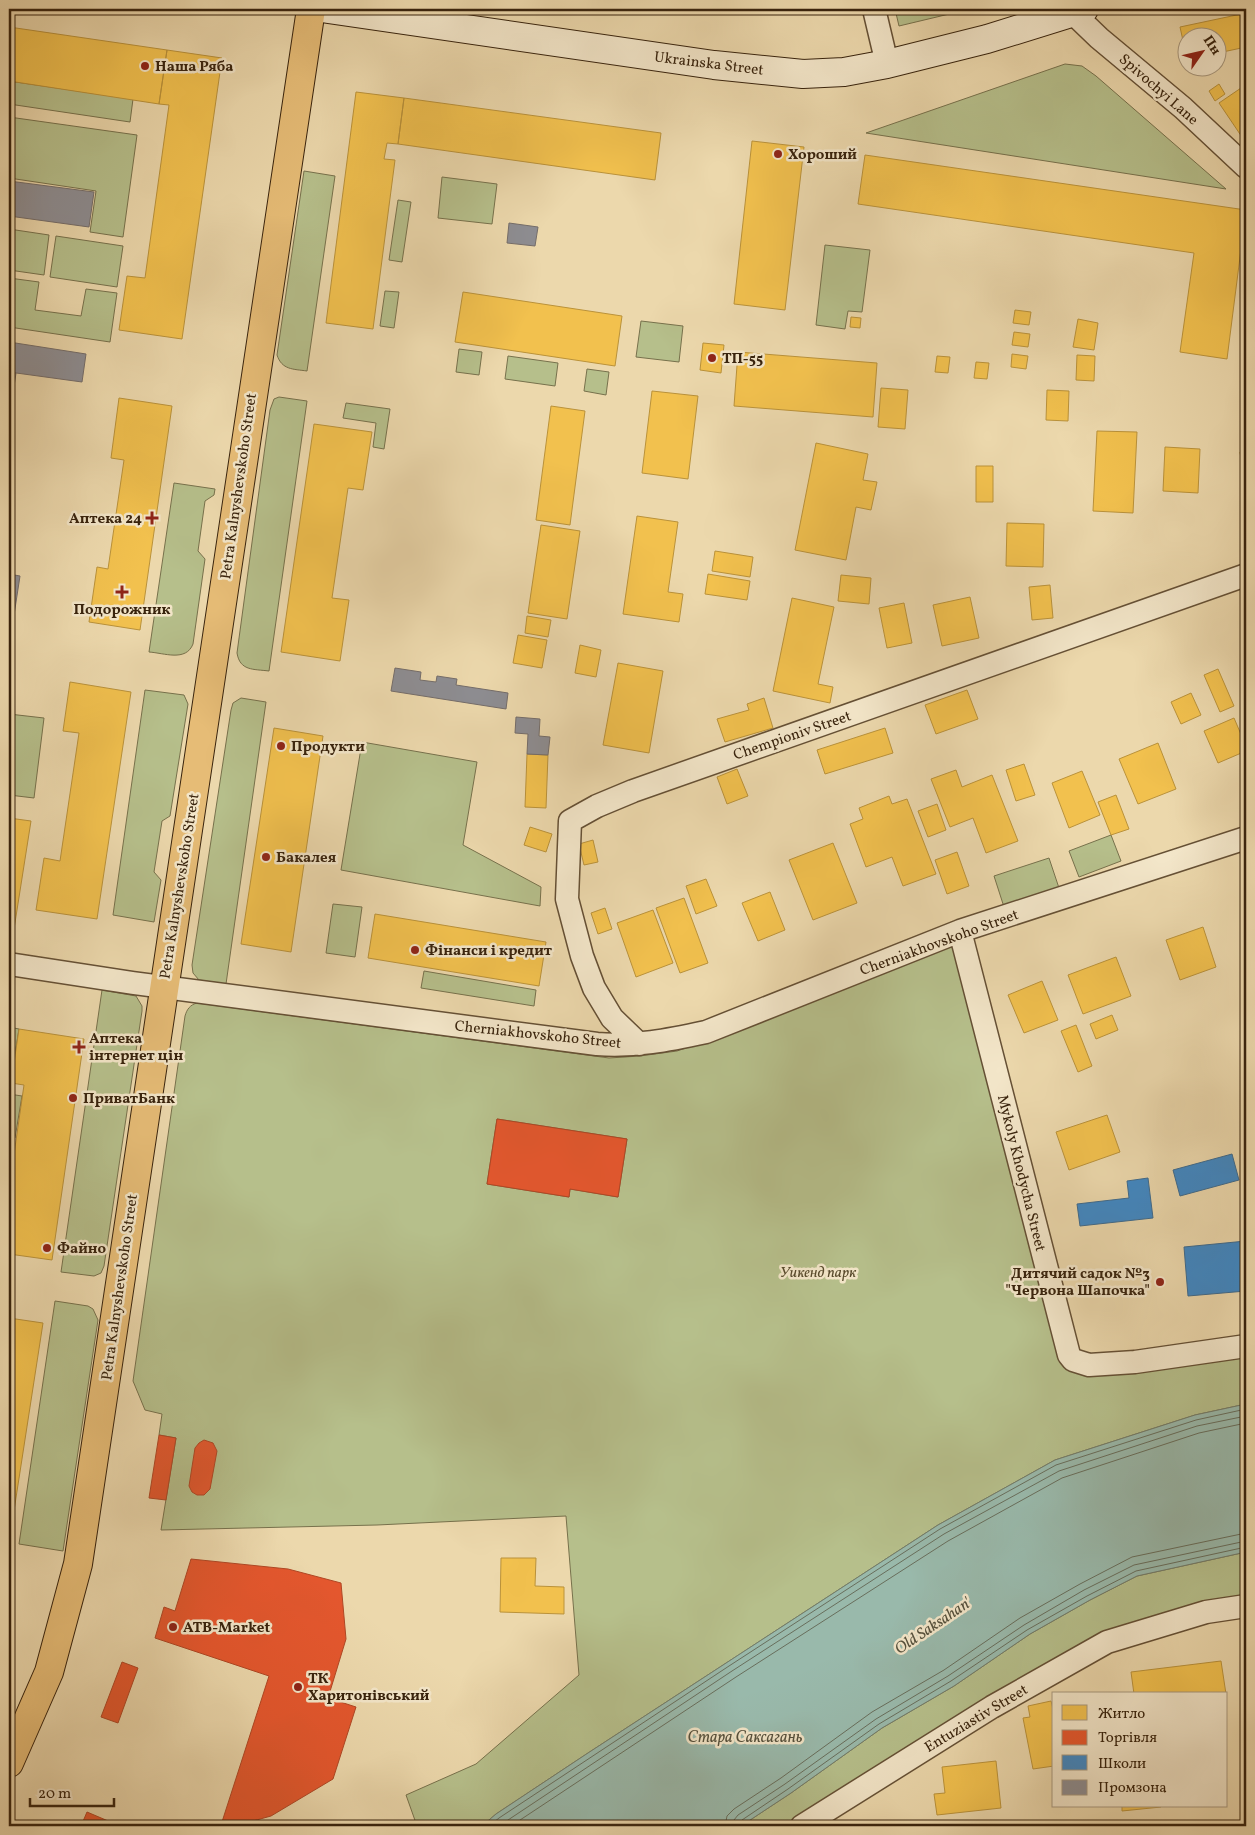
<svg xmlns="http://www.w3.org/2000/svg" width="1255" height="1835" font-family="Vollkorn,serif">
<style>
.green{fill:#b6bf8b;stroke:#77714c;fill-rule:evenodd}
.water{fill:#99b9ab;stroke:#727d6c}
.homes{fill:#f2c14e;stroke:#ba923a}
.shops{fill:#e4572e;stroke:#b04724}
.schools{fill:#3f88c5;stroke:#3d6a8e}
.industry{fill:#8d8d92;stroke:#746d6a}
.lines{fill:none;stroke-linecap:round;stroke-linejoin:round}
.shore{stroke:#686e5c;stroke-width:1}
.minor-casing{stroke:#655035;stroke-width:25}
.secondary-casing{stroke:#38230d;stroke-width:30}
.primary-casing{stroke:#38230d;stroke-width:30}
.minor{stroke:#f3e6c9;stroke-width:22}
.secondary{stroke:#f3e6c9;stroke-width:28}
.primary{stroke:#e6bc76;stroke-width:28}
.poi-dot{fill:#8f2418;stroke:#f3e6c9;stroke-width:2}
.labels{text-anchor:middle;stroke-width:5;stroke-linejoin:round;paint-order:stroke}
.street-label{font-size:15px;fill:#38230d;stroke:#f3e6c9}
.poi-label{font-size:15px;font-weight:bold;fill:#38230d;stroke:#f3e6c9;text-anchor:start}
.park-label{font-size:15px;font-style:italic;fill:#584a2c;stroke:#f3e6c9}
.water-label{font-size:16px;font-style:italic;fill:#55503c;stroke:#f3e6c9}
</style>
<rect width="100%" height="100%" fill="#ecd8ac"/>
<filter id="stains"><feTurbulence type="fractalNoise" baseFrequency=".004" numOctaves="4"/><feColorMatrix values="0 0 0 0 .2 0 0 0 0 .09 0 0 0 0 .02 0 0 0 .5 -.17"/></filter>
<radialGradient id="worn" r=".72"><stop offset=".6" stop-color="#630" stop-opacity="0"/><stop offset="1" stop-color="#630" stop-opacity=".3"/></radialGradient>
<path class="green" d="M895 9H965L966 10 899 26Z
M1065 64 1082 66 1096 76 1226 189 866 133Z
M9 81 133 99 130 122 9 104Z
M9 117 137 135 123 237 90 232 96 191 9 178Z
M304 171 335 176 307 371C293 369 282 370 277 355Z
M442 177 497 184 492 224 438 218Z
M398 200 411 202 402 262 389 260Z
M9 229 49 235 44 275 9 270Z
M56 236 123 246 117 287 50 277Z
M825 245 870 250 862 312 848 311 845 329 816 325Z
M9 278 39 282 35 310 81 316 86 289 117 293 110 342 9 327Z
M385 291 399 292 394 328 380 326Z
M641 321 683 326 679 362 636 357Z
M459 349 482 352 479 375 456 372Z
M508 356 558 363 555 386 505 379Z
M587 369 609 372 606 395 584 391Z
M279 397 307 401 269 671C253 669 240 671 237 653L270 410 274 399Z
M346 403 390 409 384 449 373 447 376 423 343 418Z
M174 483 215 489 214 495 205 501 198 551 205 559 193 644C186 662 164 653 149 652Z
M145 690 184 695 188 704 170 816 162 821 154 872 161 880 154 922 113 915Z
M241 698 266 702 226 984 199 980 193 973 192 965 231 710 233 703Z
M9 714 44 718 34 798 9 795Z
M362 742 477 762 463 845 541 887 540 906 341 870Z
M1111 835 1121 861 1079 877 1069 851Z
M1049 858 1059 888 1004 907 994 876Z
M333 904 362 907 355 957 326 953Z
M956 942 1073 1360 1246 1346V1404L1195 1415 1055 1460 938 1525 588 1753 496 1814 482 1826H417L406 1795 476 1764 579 1675 566 1516 377 1525 161 1530 176 1438 159 1435 162 1414 145 1410 133 1381 185 1016C187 1009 190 1005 197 1003L609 1058 640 1056 677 1051 712 1039ZM497 1119 627 1139 618 1197 570 1189 569 1197 487 1184Z
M424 971 536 990 534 1006 421 988Z
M102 990 136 996 142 1006V1011L104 1266 101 1273 94 1276 61 1272Z
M14 1028 19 1029 12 1072 9 1071C9 1060 5 1036 14 1028Z
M9 1094 22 1096 15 1138 9 1137Z
M55 1301 88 1306 93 1309 98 1320 63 1551 19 1544Z
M1246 1552V1606L1107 1642 802 1826H741L791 1793 882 1728 954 1686 1030 1634 1090 1600 1137 1576Z"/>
<path class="water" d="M1246 1404V1552L1137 1576 1090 1600 1030 1634 954 1686 882 1728 791 1793 741 1826H482L496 1814 588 1753 938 1525 1055 1460 1195 1415Z"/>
<path class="homes" d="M1246 13V47L1218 53V38H1188L1187 59 1180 27Z
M9 27 167 50 159 104 9 81Z
M167 50 222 58 182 339 119 330 127 276 145 278 169 105 159 104Z
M1219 84 1225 94 1215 101 1209 91Z
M1241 88 1246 95V143L1219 103Z
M356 92 404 98 398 144 387 143 384 159 395 160 373 329 326 323Z
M404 98 661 133 655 180 398 144Z
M752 141 804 147 785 310 734 304Z
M865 155 1246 210 1227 359 1180 352 1194 253 858 204Z
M463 292 622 316 615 366 455 342Z
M1015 310 1031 312 1029 325 1013 323Z
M851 317 861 318 860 328 850 327Z
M1078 319 1098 323 1094 350 1073 347Z
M1014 332 1030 334 1028 347 1012 345Z
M703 343 724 345 721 373 700 370Z
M738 352 877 363 873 417 734 406Z
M1012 354 1028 356 1026 369 1011 367Z
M1077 355 1095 356 1094 381 1076 380Z
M937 356 950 357 948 373 935 372Z
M976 362 989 363 987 379 974 378Z
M881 388 908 390 905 429 878 427Z
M1047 390 1069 391 1068 421 1046 420Z
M652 391 698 396 688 479 642 473Z
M119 398 172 406 140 630 89 622 97 567 108 569 124 460 111 458Z
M551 406 585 411 570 525 536 520Z
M314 424 372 432 363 490 348 488 332 598 349 600 340 661 281 652Z
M1097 431 1137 432 1133 513 1093 511Z
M816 443 868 454 863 480 877 482 871 510 856 507 846 560 795 550Z
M1165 447 1200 449 1198 493 1163 491Z
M1246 451V472H1243L1240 452Z
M976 466H993V502H976Z
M637 516 678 522 668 592 683 594 679 622 623 614Z
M1007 523 1044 524 1043 567 1006 566Z
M541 525 580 531 567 619 528 613Z
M715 551 753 557 750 577 712 571Z
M708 574 750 581 747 600 705 594Z
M841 575 871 578 869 604 838 601Z
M1050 585 1053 618 1032 620 1029 587Z
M970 597 979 638 942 646 933 605Z
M792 598 834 607 818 684 833 687 830 703 773 691Z
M904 603 912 643 887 648 879 608Z
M527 616 551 620 548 637 525 633Z
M518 635 547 640 542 668 513 663Z
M580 645 601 650 596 677 575 673Z
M618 663 663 671 649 753 603 745Z
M1218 669 1234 706 1220 712 1204 675Z
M70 682 131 692 97 919 36 910 44 858 60 861 79 733 63 731Z
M967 690 978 719 936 734 925 705Z
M1191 693 1201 715 1181 724 1171 702Z
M764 698 773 728 725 742 717 719 749 710 747 704Z
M1234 718 1246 746V751L1218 763 1204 731Z
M274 728 323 736 291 952 241 944Z
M885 728 893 753 825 774 817 750Z
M1158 743 1176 789 1138 804 1119 759Z
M527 754 548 755 546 808 525 807Z
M1024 764 1035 795 1016 801 1006 770Z
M737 769 748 796 727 804 717 777Z
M956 770 962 787 992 775 1018 841 986 853 973 818 950 827 931 779Z
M1082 771 1100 815 1069 828 1052 783Z
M1116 795 1129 829 1111 835 1098 802Z
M889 796 892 804 907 799 936 874 903 886 892 857 866 867 850 824 863 819 859 808Z
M937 804 946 830 928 837 918 811Z
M9 818 31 821 14 929 9 928Z
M530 827 552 834 546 852 524 845Z
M593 840 598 862 584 865 579 844Z
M833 843 857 903 813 920 789 860Z
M957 852 969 886 947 894 935 860Z
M706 879 717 906 696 914 686 886Z
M770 892 785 930 758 941 742 903Z
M684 898 708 963 680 973 656 908Z
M605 908 612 929 598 934 591 913Z
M653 910 673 963 636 977 617 923Z
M375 914 546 942 539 986 368 958Z
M1203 927 1216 967 1180 980 1166 940Z
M1116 957 1131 996 1083 1014 1068 975Z
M1042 981 1058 1020 1024 1033 1008 995Z
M1112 1015 1118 1030 1096 1039 1090 1024Z
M1076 1025 1092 1066 1078 1072 1061 1031Z
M19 1029 84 1039 52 1260 9 1254V1189L24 1085 11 1083Z
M1107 1115 1120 1152 1069 1170 1056 1132Z
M9 1318 43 1323 9 1543Z
M501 1558H536L535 1586 564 1587V1614L500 1612Z
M1221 1661 1226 1694H1134L1131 1672Z
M1051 1701 1054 1713V1766L1033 1769 1023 1718 1030 1717 1028 1706Z
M996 1761 1001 1808 937 1815 934 1794 945 1793 942 1767Z
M1242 1768H1246V1807Z
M1122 1806H1161V1807L1122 1811Z"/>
<path class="shops" d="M497 1119 627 1139 618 1197 570 1189 569 1197 487 1184Z
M159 1435 176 1438 166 1500 149 1498Z
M204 1440 213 1443 217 1451 210 1489 204 1495H197L192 1492 189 1486 195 1448 199 1443Z
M191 1559 288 1569 341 1583 346 1639 328 1698 356 1707 333 1779 271 1816 235 1826 221 1825 269 1676 155 1638 164 1607 175 1611Z
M122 1662 138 1668 118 1723 101 1717Z
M87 1812 120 1826H81Z"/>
<path class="schools" d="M1232 1154 1239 1180 1180 1196 1173 1170Z
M1148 1178 1153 1218 1080 1226 1077 1204 1129 1198 1127 1181Z
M1246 1241V1291L1188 1296 1184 1247Z"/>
<path class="industry" d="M9 181 94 192 89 227 9 216Z
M509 223 538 227 535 246 507 243Z
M9 342 86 354 82 382 9 372Z
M9 372 16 373 12 400 9 399Z
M9 574 20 576 14 615 9 614Z
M395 668 421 672 420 680 436 682 437 676 457 679 456 685 508 693 506 709 391 691Z
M516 717 540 719 539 736 550 737 548 755 527 754 528 734 515 733Z"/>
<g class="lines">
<path class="shore" d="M489 1826 499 1818 729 1666 940 1529 1056 1465 1196 1420 1246 1409
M499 1826 732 1671 944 1534 1059 1471 1197 1426 1246 1416
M511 1826 736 1677 948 1541 1062 1478 1199 1433 1246 1423
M725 1826 727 1816 734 1809 781 1778 872 1712 944 1670 1020 1618 1080 1584 1132 1557 1246 1533
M733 1826 734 1820 738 1815 785 1784 876 1719 948 1676 1024 1625 1084 1590 1134 1565 1246 1541
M739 1826 742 1820 788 1789 879 1724 951 1681 1027 1630 1087 1596 1136 1571 1246 1547"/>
<g class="minor-casing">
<path id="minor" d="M874 9 887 64
M1072 12 1099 38 1183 108 1246 167
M960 931 1069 1355 1073 1360 1089 1365 1135 1362 1246 1346
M9 964 133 983 597 1044C634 1047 669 1040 706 1032L960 931 1246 838
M639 1044 612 1018 594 988 582 956 567 899 570 821 597 806 633 791 1246 575
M802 1826 992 1707 1107 1642 1206 1612 1246 1606"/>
</g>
<g class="secondary-casing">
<path id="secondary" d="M328 9 714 65 803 74 844 72 887 64 987 39 1084 9"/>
</g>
<g class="primary-casing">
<path id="primary" d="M9 1763 49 1672 78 1564 311 9"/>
</g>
<use href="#minor" class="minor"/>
<use href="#secondary" class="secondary"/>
<use href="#primary" class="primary"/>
</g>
<g class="poi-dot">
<circle cx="145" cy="66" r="5"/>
<circle cx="778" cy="154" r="5"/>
<circle cx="712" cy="358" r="5"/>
<path d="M149.5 510.5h5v5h5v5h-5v5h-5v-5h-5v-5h5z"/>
<path d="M119.5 584.5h5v5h5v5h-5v5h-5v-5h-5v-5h5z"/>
<circle cx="281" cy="746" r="5"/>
<circle cx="266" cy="857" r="5"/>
<circle cx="415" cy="950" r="5"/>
<path d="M76.5 1039.5h5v5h5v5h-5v5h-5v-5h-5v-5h5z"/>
<circle cx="73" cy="1098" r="5"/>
<circle cx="47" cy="1248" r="5"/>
<circle cx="1160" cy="1282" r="5"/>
<circle cx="173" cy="1627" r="5"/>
<circle cx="298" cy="1687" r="5"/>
</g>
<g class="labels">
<g class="street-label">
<text transform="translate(709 63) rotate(7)" y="5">Ukrainska Street</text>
<text transform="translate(1159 89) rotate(41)" y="5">Spivochyi Lane</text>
<text transform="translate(238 486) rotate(-82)" y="5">Petra Kalnyshevskoho Street</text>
<text transform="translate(792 735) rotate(-19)" y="5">Chempioniv Street</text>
<text transform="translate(179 886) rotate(-81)" y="5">Petra Kalnyshevskoho Street</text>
<text transform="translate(939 942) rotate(-20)" y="5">Cherniakhovskoho Street</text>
<text transform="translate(538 1034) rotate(6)" y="5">Cherniakhovskoho Street</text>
<text transform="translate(1022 1173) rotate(76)" y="5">Mykoly Khodycha Street</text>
<text transform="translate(119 1287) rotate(-82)" y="5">Petra Kalnyshevskoho Street</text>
<text transform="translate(976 1718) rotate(-31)" y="5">Entuziastiv Street</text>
</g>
<g class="poi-label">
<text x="155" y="71">Наша Ряба</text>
<text x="788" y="159">Хороший</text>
<text x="722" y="363">ТП-55</text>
<text x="142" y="523" text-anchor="end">Аптека 24</text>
<text x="122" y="614" text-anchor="middle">Подорожник</text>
<text x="291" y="751">Продукти</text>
<text x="276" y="862">Бакалея</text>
<text x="425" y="955">Фінанси і кредит</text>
<text x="89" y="1043">Аптека<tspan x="89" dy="17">інтернет цін</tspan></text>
<text x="83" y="1103">ПриватБанк</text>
<text x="57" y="1253">Файно</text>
<text x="1150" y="1278" text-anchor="end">Дитячий садок №3<tspan x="1150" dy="17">"Червона Шапочка"</tspan></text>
<text x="183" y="1632">ATB-Market</text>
<text x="308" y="1683">ТК<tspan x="308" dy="17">Харитонівський</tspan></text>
</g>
<g class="park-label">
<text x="818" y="1277">Уикенд парк</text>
</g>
<g class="water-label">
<text transform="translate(932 1625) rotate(-34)" y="6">Old Saksahan'</text>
<text x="745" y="1742">Стара Саксагань</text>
</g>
</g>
<rect width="1255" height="1835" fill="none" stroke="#ecd8ac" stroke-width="30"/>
<rect x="10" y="10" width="1235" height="1815" fill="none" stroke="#38230d" stroke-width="2.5"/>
<rect x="15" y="15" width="1225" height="1805" fill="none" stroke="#38230d"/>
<rect x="1052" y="1692" width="175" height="115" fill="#f3e6c9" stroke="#a8987e"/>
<rect x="1062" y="1705" width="25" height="15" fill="#f2c14e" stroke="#a8987e"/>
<text x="1098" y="1718" font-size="15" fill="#38230d">Житло</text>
<rect x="1062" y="1730" width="25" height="15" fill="#e4572e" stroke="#a8987e"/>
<text x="1098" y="1742" font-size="15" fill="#38230d">Торгівля</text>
<rect x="1062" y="1755" width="25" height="15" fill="#3f88c5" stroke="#a8987e"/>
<text x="1098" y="1768" font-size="15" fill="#38230d">Школи</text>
<rect x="1062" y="1780" width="25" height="15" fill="#8d8d92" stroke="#a8987e"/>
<text x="1098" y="1792" font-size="15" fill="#38230d">Промзона</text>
<g transform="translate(1202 52) rotate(56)"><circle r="24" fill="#f3e6c9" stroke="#a8987e"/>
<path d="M0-4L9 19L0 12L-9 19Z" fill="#8f2418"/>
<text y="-8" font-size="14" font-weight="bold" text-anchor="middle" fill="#38230d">Пн</text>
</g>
<path d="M30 1798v8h84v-8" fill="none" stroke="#38230d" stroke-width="2.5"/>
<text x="38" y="1798" font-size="15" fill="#38230d" stroke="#f3e6c9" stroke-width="4" paint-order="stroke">20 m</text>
<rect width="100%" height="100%" filter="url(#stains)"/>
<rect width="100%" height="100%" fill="url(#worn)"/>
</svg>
